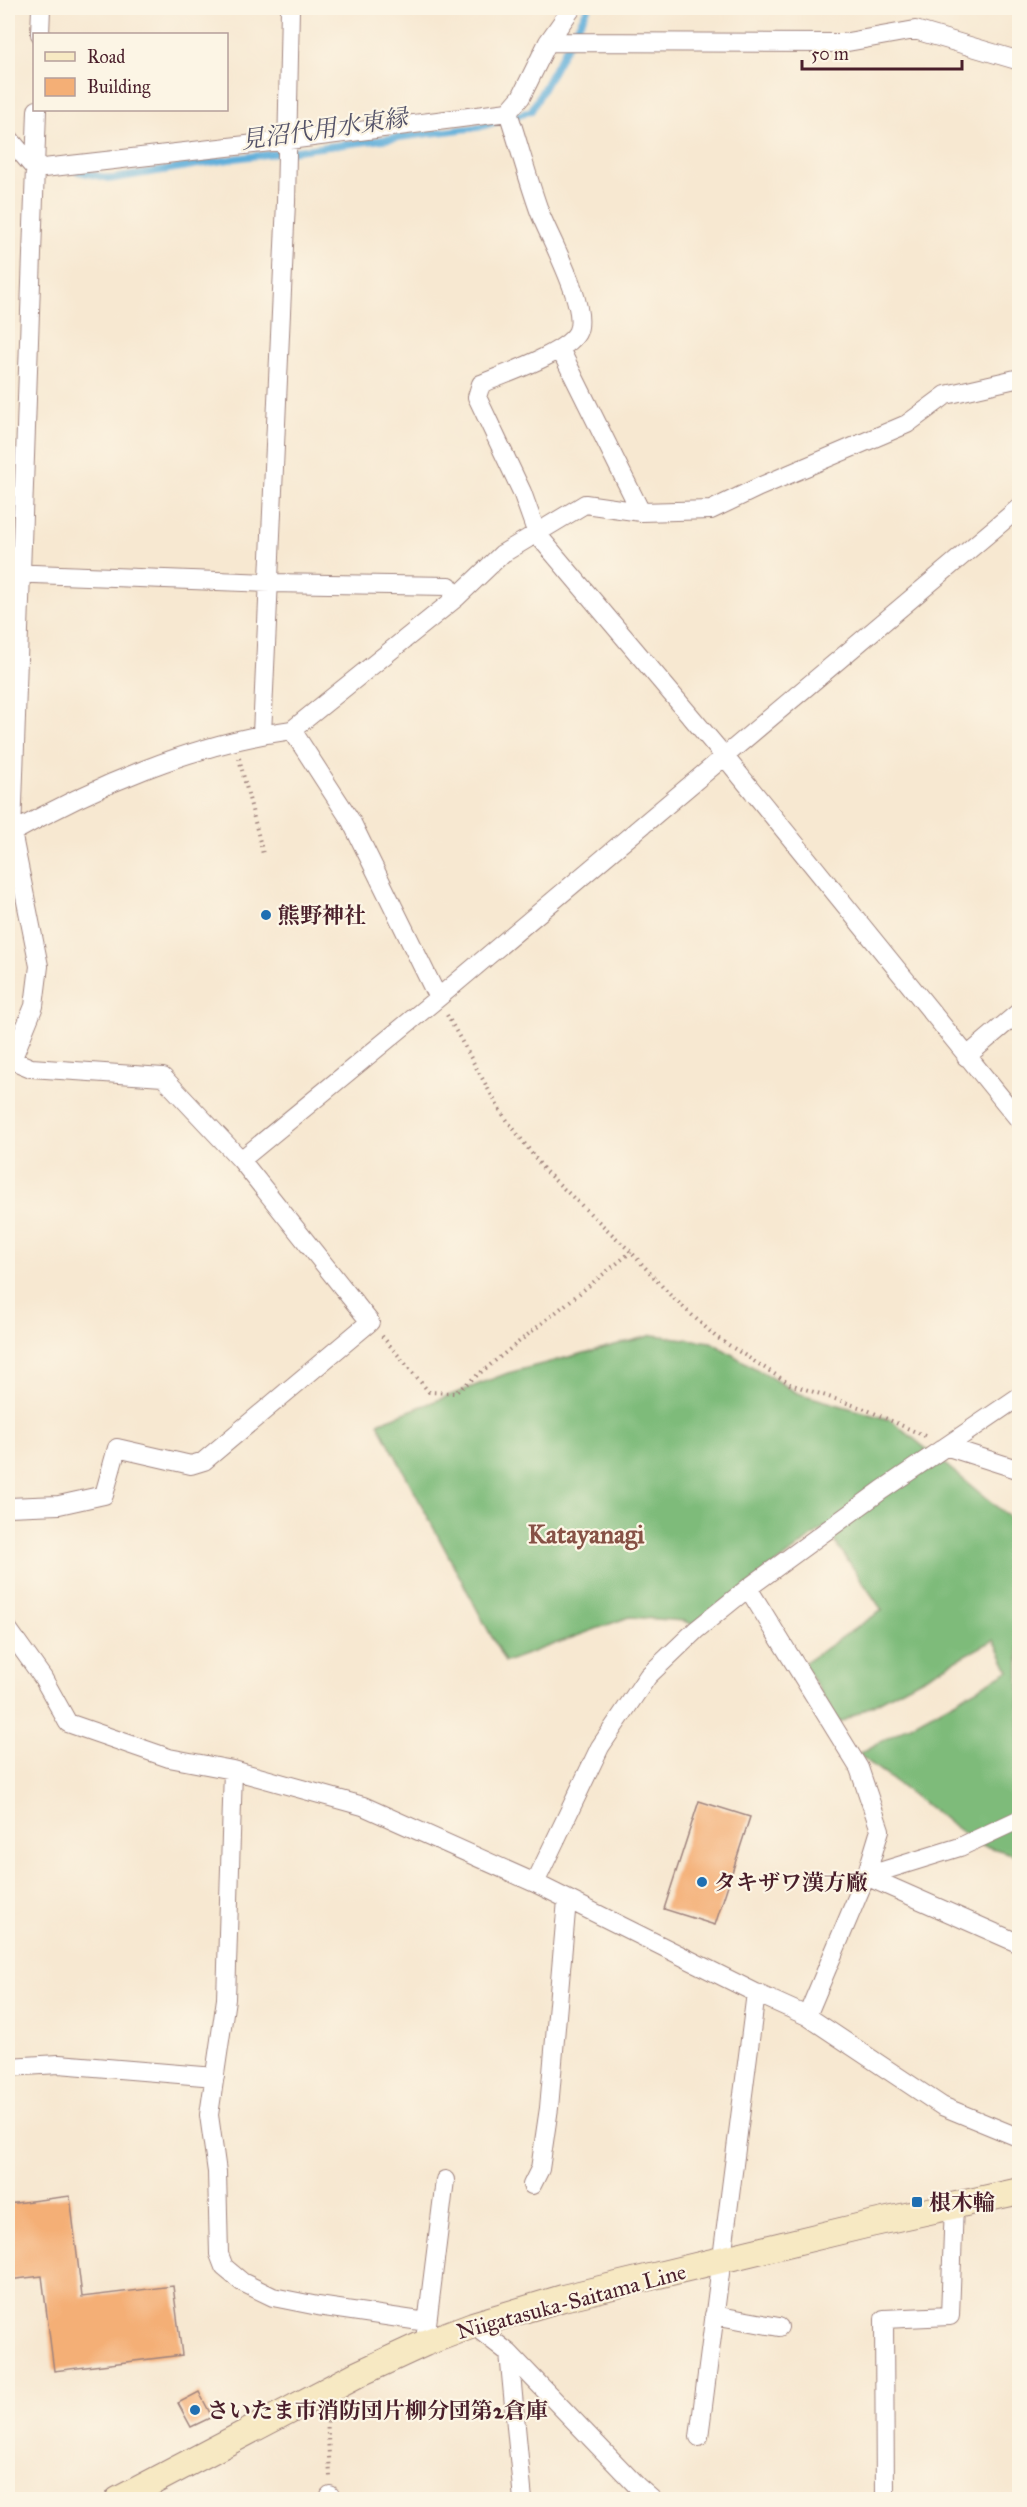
<svg xmlns="http://www.w3.org/2000/svg" width="1027" height="2507" font-family="'IM FELL Great Primer','Noto Serif JP',serif">
<style>
.forest{fill:#7ebb7a;stroke:#646d52;stroke-width:1.5}
.lines{fill:none;stroke-linecap:round;stroke-linejoin:round}
.stream{stroke:#60afda;stroke-width:7}
.building{fill:#f4af76}
.minor-casing{stroke:#a0847e;stroke-width:20}
.secondary-casing{stroke:#a0847e;stroke-width:28}
.path{stroke:#a0847e;stroke-width:4;stroke-dasharray:1.5 4.5;stroke-linecap:butt}
.minor{stroke:#fff;stroke-width:18}
.secondary{stroke:#f7e9c3;stroke-width:26}
.poi-dot{fill:#1f6fb2;stroke:#fcf5e5;stroke-width:2}
.labels{text-anchor:middle;stroke-width:4.5;stroke-linejoin:round;paint-order:stroke}
.poi-label{font-size:22px;font-weight:bold;fill:#4a1f2b;stroke:#fcf5e5;text-anchor:start}
.street-label{font-size:22px;fill:#4a1f2b;stroke:#fcf5e5}
.water-label{font-size:24px;font-style:italic;fill:#525168;stroke:#fcf5e5}
.quarter-label{font-size:26px;font-weight:bold;fill:#865145;stroke:#fcf5e5}
</style>
<rect width="100%" height="100%" fill="#fcf5e5"/>
<filter id="ink" filterUnits="userSpaceOnUse"><feTurbulence type="fractalNoise" baseFrequency=".0167" numOctaves="2"/><feDisplacementMap in="SourceGraphic" scale="12" xChannelSelector="R" yChannelSelector="G"/><feConvolveMatrix kernelMatrix="1 2 1 2 8 2 1 2 1" color-interpolation-filters="sRGB"/></filter>
<filter id="wash" filterUnits="userSpaceOnUse"><feTurbulence type="fractalNoise" baseFrequency=".008" numOctaves="4" result="noise"/><feDisplacementMap in="SourceGraphic" scale="24" xChannelSelector="R" yChannelSelector="G"/><feGaussianBlur stdDeviation="1.35" result="paint"/><feColorMatrix in="noise" values="0 0 0 0 0 0 0 0 0 0 0 0 0 0 0 0 0 1.4 0 .05"/><feComposite in="paint" operator="in"/></filter>
<g filter="url(#wash)">
<rect width="100%" height="100%" fill="#f7e8d1"/>
<path class="forest" d="M653 1335 711 1342 797 1393 891 1420 1019 1525V1856L978 1844 858 1754 1009 1671 994 1640 839 1723 803 1664 882 1610 825 1527 695 1626 684 1621 629 1617 505 1662 378 1423 508 1373Z"/>
<g class="lines">
<path class="stream" d="M512 117 531 111 588 8
M77 171 111 179 238 158 480 127 502 120"/>
</g>
<g id="blocks">
<path class="building" d="M699 1801 750 1817 715 1925 664 1909Z
M70 2196 82 2297 173 2286 182 2355 54 2371 42 2276 8 2280V2204Z
M199 2392 212 2417 191 2427 178 2403Z"/>
</g>
</g>
<g filter="url(#ink)">
<use href="#blocks" fill-opacity="0" stroke="#a0847e" stroke-width="1.5"/>
<g class="lines">
<g class="minor-casing">
<path id="minor" d="M40 34 41 8
M548 42 842 43 915 30 1020 61
M508 112C519 145 528 180 540 213 549 237 590 309 577 333 565 354 504 374 481 384L477 397 522 492 537 534 725 757 1020 1121
M8 137 35 169 289 140 508 112 521 97 548 42 572 8
M560 349 641 512
M8 573 270 583 449 586 456 598
M292 730 351 821 438 998
M262 734 286 202 290 8
M8 835C92 787 195 743 292 730L456 598 502 554 585 504 641 512 711 510 759 487 907 424 946 395 1020 378
M966 1057 1020 1011
M241 1160 438 998 1020 507
M948 1447 1020 1470
M8 1507 59 1505 104 1495 117 1448 191 1465 204 1461 370 1322 241 1160 163 1077 31 1068 12 1060 34 1006 39 966 12 832 37 110
M748 1588 859 1768 880 1830 866 1876 1020 1944
M8 1629 43 1678 68 1723 169 1758 233 1770 363 1806 535 1883 756 1993 807 2016 942 2106 1020 2138
M233 1770 226 1999 209 2115 217 2172 219 2254 224 2267 242 2282 273 2297 318 2306 427 2322
M535 1883 600 1747 648 1676 696 1630 748 1588 882 1490 1020 1396
M807 2016 866 1876 960 1847 1020 1819
M8 2067 59 2064 215 2077
M532 2185 540 2169 549 2108 567 1900
M714 2315 779 2327
M473 2325 509 2353 637 2486 653 2500
M426 2332 445 2180
M509 2353 523 2500
M699 2437 756 1993
M330 2495 331 2500
M885 2500 884 2319 950 2316 954 2204"/>
</g>
<g class="secondary-casing">
<path id="secondary" d="M118 2500 358 2374 425 2343 473 2325 563 2298 870 2224 1020 2191"/>
</g>
<path class="path" d="M239 758 263 854
M447 1015 501 1112 545 1171 631 1252 671 1296 716 1337 790 1384 865 1409 927 1437
M382 1336 429 1392 455 1393 631 1252
M327 2415 330 2477"/>
<use href="#minor" class="minor"/>
<use href="#secondary" class="secondary"/>
</g>
</g>
<g class="poi-dot">
<circle cx="266" cy="915" r="6"/>
<circle cx="702" cy="1882" r="6"/>
<rect x="911" y="2196" width="12" height="12" rx="3"/>
<circle cx="195" cy="2410" r="6"/>
</g>
<g class="labels">
<g class="poi-label">
<text x="278" y="923">熊野神社</text>
<text x="714" y="1890">タキザワ漢方廠</text>
<text x="929" y="2210">根木輪</text>
<text x="207" y="2418">さいたま市消防団片柳分団第2倉庫</text>
</g>
<g class="street-label">
<text transform="translate(571 2301) rotate(-15)" y="8">Niigatasuka-Saitama Line</text>
</g>
<g class="water-label">
<text transform="translate(324 129) rotate(-8)" y="8">見沼代用水東縁</text>
</g>
<g class="quarter-label">
<text x="586" y="1543">Katayanagi</text>
</g>
</g>
<rect width="1027" height="2507" fill="none" stroke="#fcf5e5" stroke-width="30"/>
<rect x="33" y="33" width="195" height="78" fill="#fcf5e5" stroke="#b59f9b" stroke-width="1.5"/>
<rect x="45" y="52" width="30" height="9" fill="#f7e9c3" stroke="#b59f9b" stroke-width="1.5"/>
<text x="87" y="63" font-size="18" fill="#4a1f2b">Road</text>
<rect x="45" y="78" width="30" height="18" fill="#f4af76" stroke="#b59f9b" stroke-width="1.5"/>
<text x="87" y="93" font-size="18" fill="#4a1f2b">Building</text>
<path d="M802 60v9h160v-9" fill="none" stroke="#4a1f2b" stroke-width="3"/>
<text x="811" y="60" font-size="18" fill="#4a1f2b" stroke="#fcf5e5" stroke-width="4.5" paint-order="stroke">50 m</text>
</svg>
